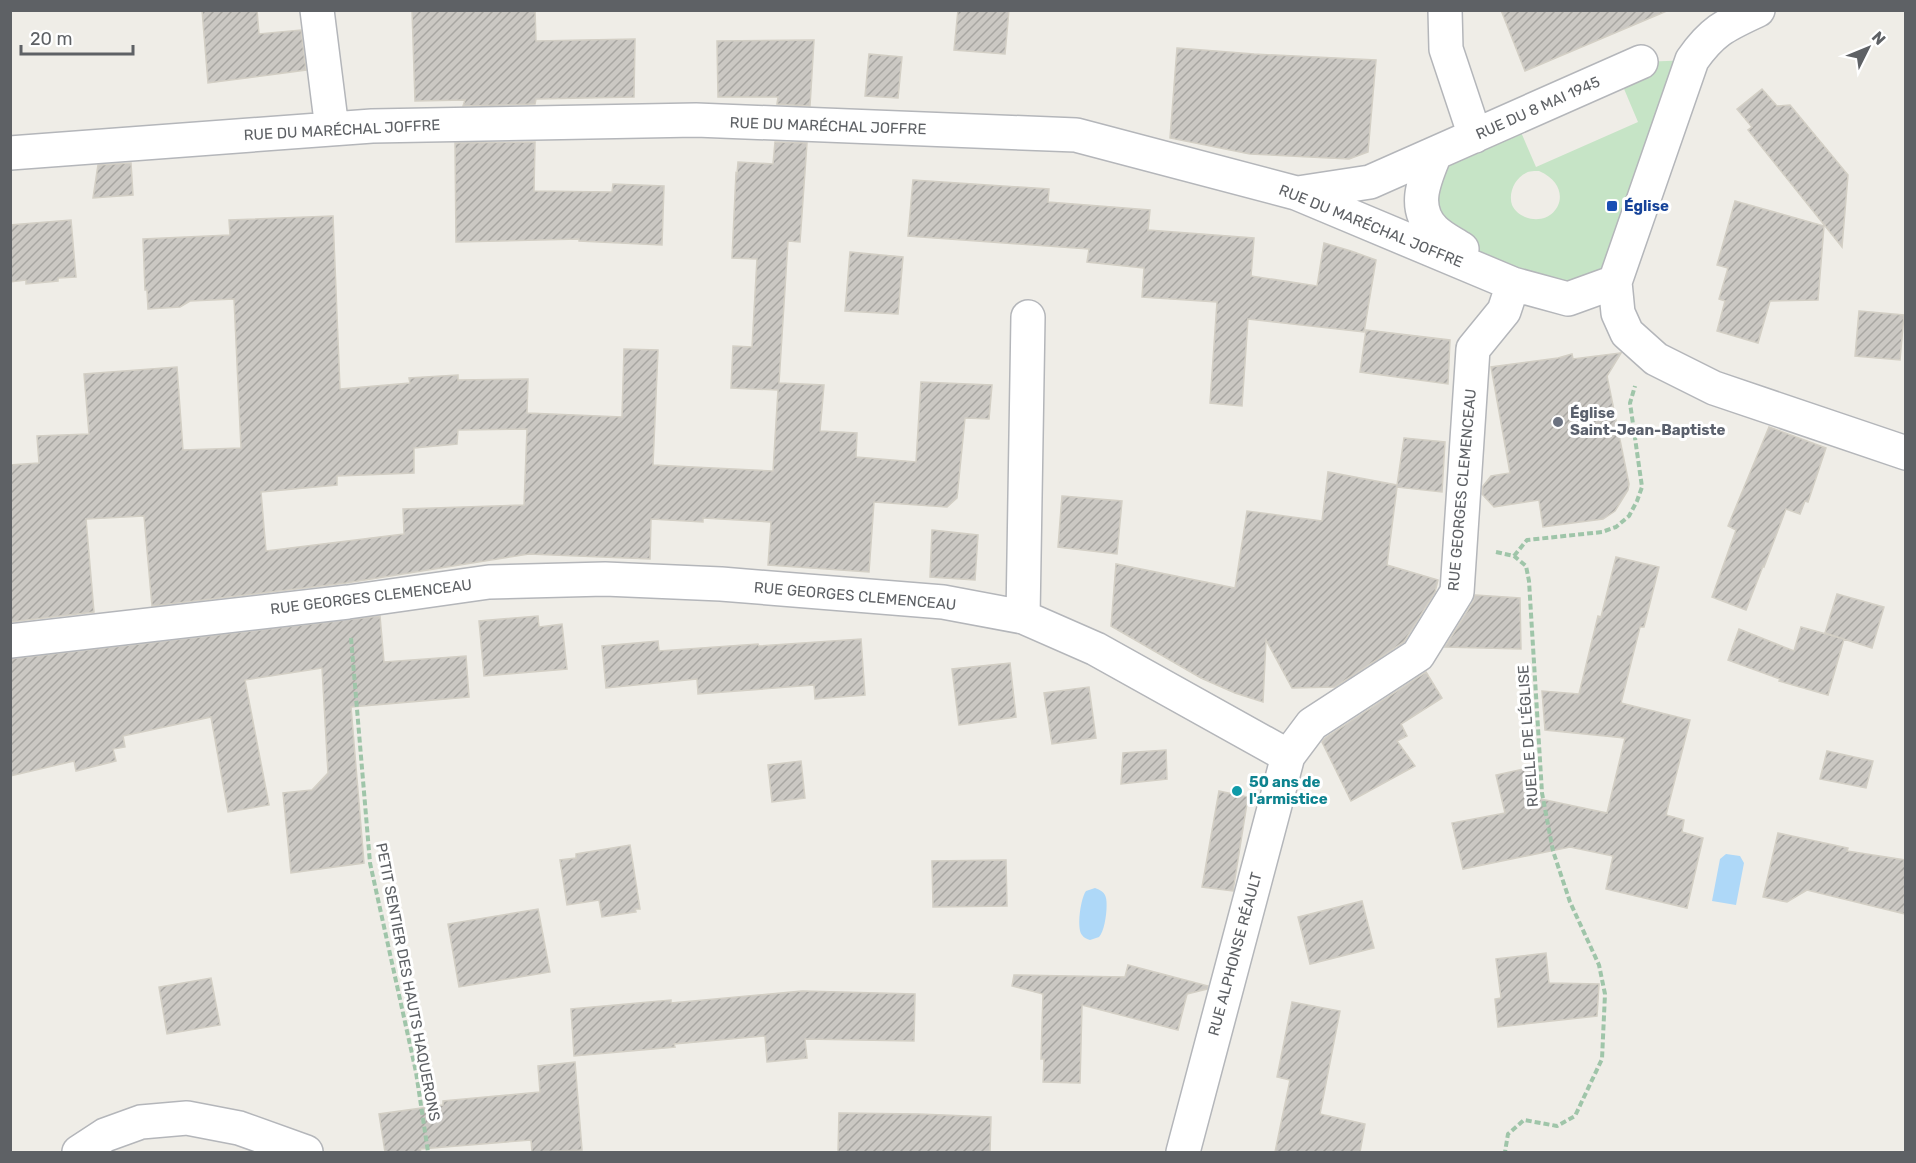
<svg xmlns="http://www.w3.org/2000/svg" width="1916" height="1163" font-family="Rubik,sans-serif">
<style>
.grass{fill:#c6e4c6;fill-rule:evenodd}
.water{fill:#aed8f8}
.building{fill:url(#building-hatch);stroke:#d3cfc5;stroke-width:1.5;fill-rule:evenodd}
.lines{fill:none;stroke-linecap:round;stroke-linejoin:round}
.minor-casing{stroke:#b4b6ba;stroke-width:36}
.path{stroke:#9fc5a9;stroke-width:4;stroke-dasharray:6 3;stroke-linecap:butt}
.minor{stroke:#fff;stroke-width:33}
.transit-dot{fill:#1a4fb4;stroke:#fff;stroke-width:2}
.worship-dot{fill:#6b7280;stroke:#fff;stroke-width:2}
.culture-dot{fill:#0f9aa8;stroke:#fff;stroke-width:2}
.labels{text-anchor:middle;stroke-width:6;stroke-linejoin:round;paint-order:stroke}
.street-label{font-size:15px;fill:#5e6165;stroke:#fff}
.transit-label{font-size:15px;font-weight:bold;fill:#164399;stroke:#fff;text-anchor:start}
.worship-label{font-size:15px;font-weight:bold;fill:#5b616d;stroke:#fff;text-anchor:start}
.culture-label{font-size:15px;font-weight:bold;fill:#0d838f;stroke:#fff;text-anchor:start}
</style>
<defs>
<pattern id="building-hatch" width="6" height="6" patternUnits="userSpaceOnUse" patternTransform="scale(1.5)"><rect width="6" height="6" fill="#cbc8c3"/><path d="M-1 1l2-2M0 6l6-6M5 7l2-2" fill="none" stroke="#a8a6a2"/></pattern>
</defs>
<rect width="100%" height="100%" fill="#efede7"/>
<path class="grass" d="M1692 60 1615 282 1568 299 1435 231V154L1641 62ZM1619 77 1638 122 1536 167 1517 123ZM1539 171C1578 188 1556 229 1525 217 1520 215 1514 210 1512 205 1508 193 1515 178 1526 173 1529 171 1535 171 1539 171Z"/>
<path class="water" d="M1726 854 1740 856 1744 863 1736 905 1712 901 1720 859Z
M1095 888C1100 890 1105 892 1106 898 1108 907 1105 931 1099 937L1090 940C1087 939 1084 938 1082 935 1076 928 1081 897 1086 891Z"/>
<path class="building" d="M202 10H257L259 34 301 30 306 70 208 83Z
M412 10H535L536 41 635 39 634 97 536 99 535 104 463 106 465 100 415 101Z
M958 10H1009L1005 54 954 50Z
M1501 10H1669L1525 71Z
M814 40 810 106 777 104 778 97H718L717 41Z
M1177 48 1254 54 1376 60 1368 152 1349 159 1250 154 1170 138Z
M869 54 902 57 898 98 865 96Z
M1762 89 1777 106 1790 105 1848 175 1842 247 1748 130 1752 127 1737 109Z
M535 142 534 191 612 192 613 184 664 186 662 245 579 241V239L456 242 455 143Z
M775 142 807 143 800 242 788 241 779 383 824 385 820 431 857 433 856 457 916 462 921 382 992 385 989 419 965 418 957 498 947 507 874 502 869 572 768 565 771 522 703 518V522L651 519 650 559 529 554 346 583 152 606 144 516 86 519 94 612 10 622V465L39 463 37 436 89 434 84 374 177 367 183 450 241 448 234 299 190 301 180 307 148 309 147 290H145L143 239 230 235 229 220 333 216 340 389 410 383 409 378 458 375V380L528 379 527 413 622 417 624 349 658 350 653 465 773 471 778 390 731 388 733 346 752 347 757 259 732 258 736 173 737 174 738 162 773 164ZM527 429 524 505 403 509 404 534 266 551 261 492 337 485V476L414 473V448L457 444 458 430Z
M131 163 133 195 93 198 98 165Z
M913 180 1049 189 1048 202 1150 210 1148 230 1254 238 1251 276 1317 286 1324 243 1351 251 1376 260 1364 332 1248 319 1242 406 1210 403 1217 302 1142 297 1144 268 1087 262 1089 249 908 236Z
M1735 201 1824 226 1818 300 1770 301 1758 343 1717 331 1725 301 1719 299 1728 268 1717 265Z
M71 220 76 277 58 278V281L26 284V280L10 282V225Z
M850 252 903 257 898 314 845 311Z
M1859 311 1904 315 1900 360 1855 356Z
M1366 330 1450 340 1448 384 1360 372Z
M1621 353 1607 376 1629 484 1628 490 1615 511 1603 519 1543 527 1539 500 1494 507 1482 494 1483 486 1491 476 1510 473 1491 367 1558 358 1572 354 1573 359Z
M1769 427 1826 448 1808 502 1805 501 1800 514 1786 509 1764 567 1763 566 1746 610 1712 597 1736 530 1728 526Z
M1404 438 1445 442 1442 492 1397 487 1387 565 1438 580 1435 592 1404 642 1335 687 1292 688 1266 640 1263 702 1235 693 1201 678 1111 626 1116 564 1235 588 1247 511 1322 521 1328 472 1397 485Z
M1062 496 1122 501 1117 554 1058 547Z
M932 530 978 535 975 580 930 577Z
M1616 557 1659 567 1644 627H1640L1621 703 1690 720 1666 815 1684 820 1682 832 1703 838 1687 908 1606 889 1613 856 1570 847 1463 869 1452 823 1505 813 1496 775 1533 767 1536 798 1607 813 1625 738 1545 730 1542 691 1579 694 1598 616 1601 617Z
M1837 594 1884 607 1872 648 1825 633Z
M1475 595 1520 598 1521 649 1445 647 1473 602Z
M380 616 384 662 466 656 469 697 351 707 364 863 291 873 283 793 312 790 328 773 322 668 245 680 269 805 228 812 211 717 123 736 125 747 113 749 116 761 76 771 74 761 10 776V659Z
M538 616 539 627 562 624 567 669 484 676 479 621Z
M1801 627 1844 639 1828 695 1779 681 1780 679 1728 660 1739 629 1794 651Z
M861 639 865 695 815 699 814 685 698 694 697 679 606 688 602 646 658 641 659 651 758 644 759 646Z
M1010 663 1016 717 959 725 952 669Z
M1426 672 1442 698 1401 724 1407 736 1397 741 1415 766 1351 801 1322 742 1325 738Z
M1089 687 1096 738 1052 744 1044 693Z
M1166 750 1167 779 1121 784 1123 753Z
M1827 751 1873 761 1866 788 1820 779Z
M801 761 805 798 772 802 768 765Z
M1219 791 1248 797 1233 891 1202 887Z
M1778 833 1848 848 1847 851 1905 860V914L1807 890 1787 902 1763 897Z
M630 845 640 909H635L636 912 602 917 599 900 567 905 560 860 576 858V854Z
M1006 860 1007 906 933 907 932 861Z
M1362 901 1374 948 1310 964 1298 917Z
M538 909 550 972 459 987 448 924Z
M1546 953 1549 983 1599 984 1597 1016 1498 1027 1495 999 1501 998 1496 959Z
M1128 965 1208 986 1207 989 1187 994 1178 1030 1082 1005 1080 1083 1043 1082 1044 1059H1041L1043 994 1012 986 1014 975 1125 977Z
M211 978 220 1025 167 1034 159 987Z
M802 991 915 994 914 1041 805 1039 807 1058 767 1062 765 1036 674 1044 675 1047 574 1056 571 1009 671 1000V1003Z
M1292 1002 1340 1011 1320 1114 1365 1124 1360 1152H1275L1290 1080 1277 1077Z
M575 1062 582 1150 532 1152 531 1140 420 1149 421 1152H385L379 1114 443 1105V1101L540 1092 538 1066Z
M839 1113 919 1114 991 1117 990 1152H838Z"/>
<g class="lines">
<g class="minor-casing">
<path id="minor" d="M317 10 332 129
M1445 10 1446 49 1475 136
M1758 10C1726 25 1713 30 1692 60L1615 282 1618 313 1627 333 1656 359 1714 388 1906 453
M10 153 372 126 696 120 1076 135 1296 193 1513 284 1568 299 1615 282
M1435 154C1425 179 1411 207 1434 230 1442 238 1453 243 1462 249
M1298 193 1370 182 1641 62
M1023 617 1028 317
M10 641 348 602 489 582 605 579 721 584 943 602 1023 617 1096 649 1288 756
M79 1152 105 1135 141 1122 187 1118 239 1128 306 1152
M1183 1152 1288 756 1312 724 1418 655 1457 592 1473 349 1504 311 1513 284"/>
</g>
<path class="path" d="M1496 552 1514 556 1526 566 1529 581 1542 793 1553 851 1570 902 1599 965 1605 994 1602 1059 1575 1116 1557 1126 1524 1120 1508 1134 1505 1152
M1514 556 1527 540 1602 532 1616 527 1629 516 1637 501 1642 487 1630 403 1635 386
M351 638 370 863 416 1072 428 1152"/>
<use href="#minor" class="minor"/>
</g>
<rect class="transit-dot" x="1606" y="200" width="12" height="12" rx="3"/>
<circle class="worship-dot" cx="1558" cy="422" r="6"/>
<circle class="culture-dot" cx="1237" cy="791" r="6"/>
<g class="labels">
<g class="street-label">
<text transform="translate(1538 108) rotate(-24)" y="5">RUE DU 8 MAI 1945</text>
<text transform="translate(828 126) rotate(2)" y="5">RUE DU MARÉCHAL JOFFRE</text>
<text transform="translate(342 130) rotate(-3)" y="5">RUE DU MARÉCHAL JOFFRE</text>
<text transform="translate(1371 226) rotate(22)" y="5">RUE DU MARÉCHAL JOFFRE</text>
<text transform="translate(1462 490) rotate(-85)" y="5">RUE GEORGES CLEMENCEAU</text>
<text transform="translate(855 596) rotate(5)" y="5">RUE GEORGES CLEMENCEAU</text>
<text transform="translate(371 597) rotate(-7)" y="5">RUE GEORGES CLEMENCEAU</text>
<text transform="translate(1528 736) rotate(-94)" y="5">RUELLE DE L'ÉGLISE</text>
<text transform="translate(1235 954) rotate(-75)" y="5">RUE ALPHONSE RÉAULT</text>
<text transform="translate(408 982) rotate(79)" y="5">PETIT SENTIER DES HAUTS HAQUERONS</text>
</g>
<g class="transit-label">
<text x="1624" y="211">Église</text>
</g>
<g class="worship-label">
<text x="1570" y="418">Église<tspan x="1570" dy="17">Saint-Jean-Baptiste</tspan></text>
</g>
<g class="culture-label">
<text x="1249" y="787">50 ans de<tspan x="1249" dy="17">l'armistice</tspan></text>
</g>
</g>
<rect width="1916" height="1163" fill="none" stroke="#5e6165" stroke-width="24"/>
<g transform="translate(1868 48) rotate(47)" stroke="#ffffff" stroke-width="4.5" paint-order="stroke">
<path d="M0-4.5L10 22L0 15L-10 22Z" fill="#5e6165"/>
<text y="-9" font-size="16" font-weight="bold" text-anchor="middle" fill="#5e6165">N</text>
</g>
<path d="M21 45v9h112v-9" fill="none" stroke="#5e6165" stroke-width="3"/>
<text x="30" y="45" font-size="18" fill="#5e6165" stroke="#ffffff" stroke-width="4.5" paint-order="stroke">20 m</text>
</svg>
